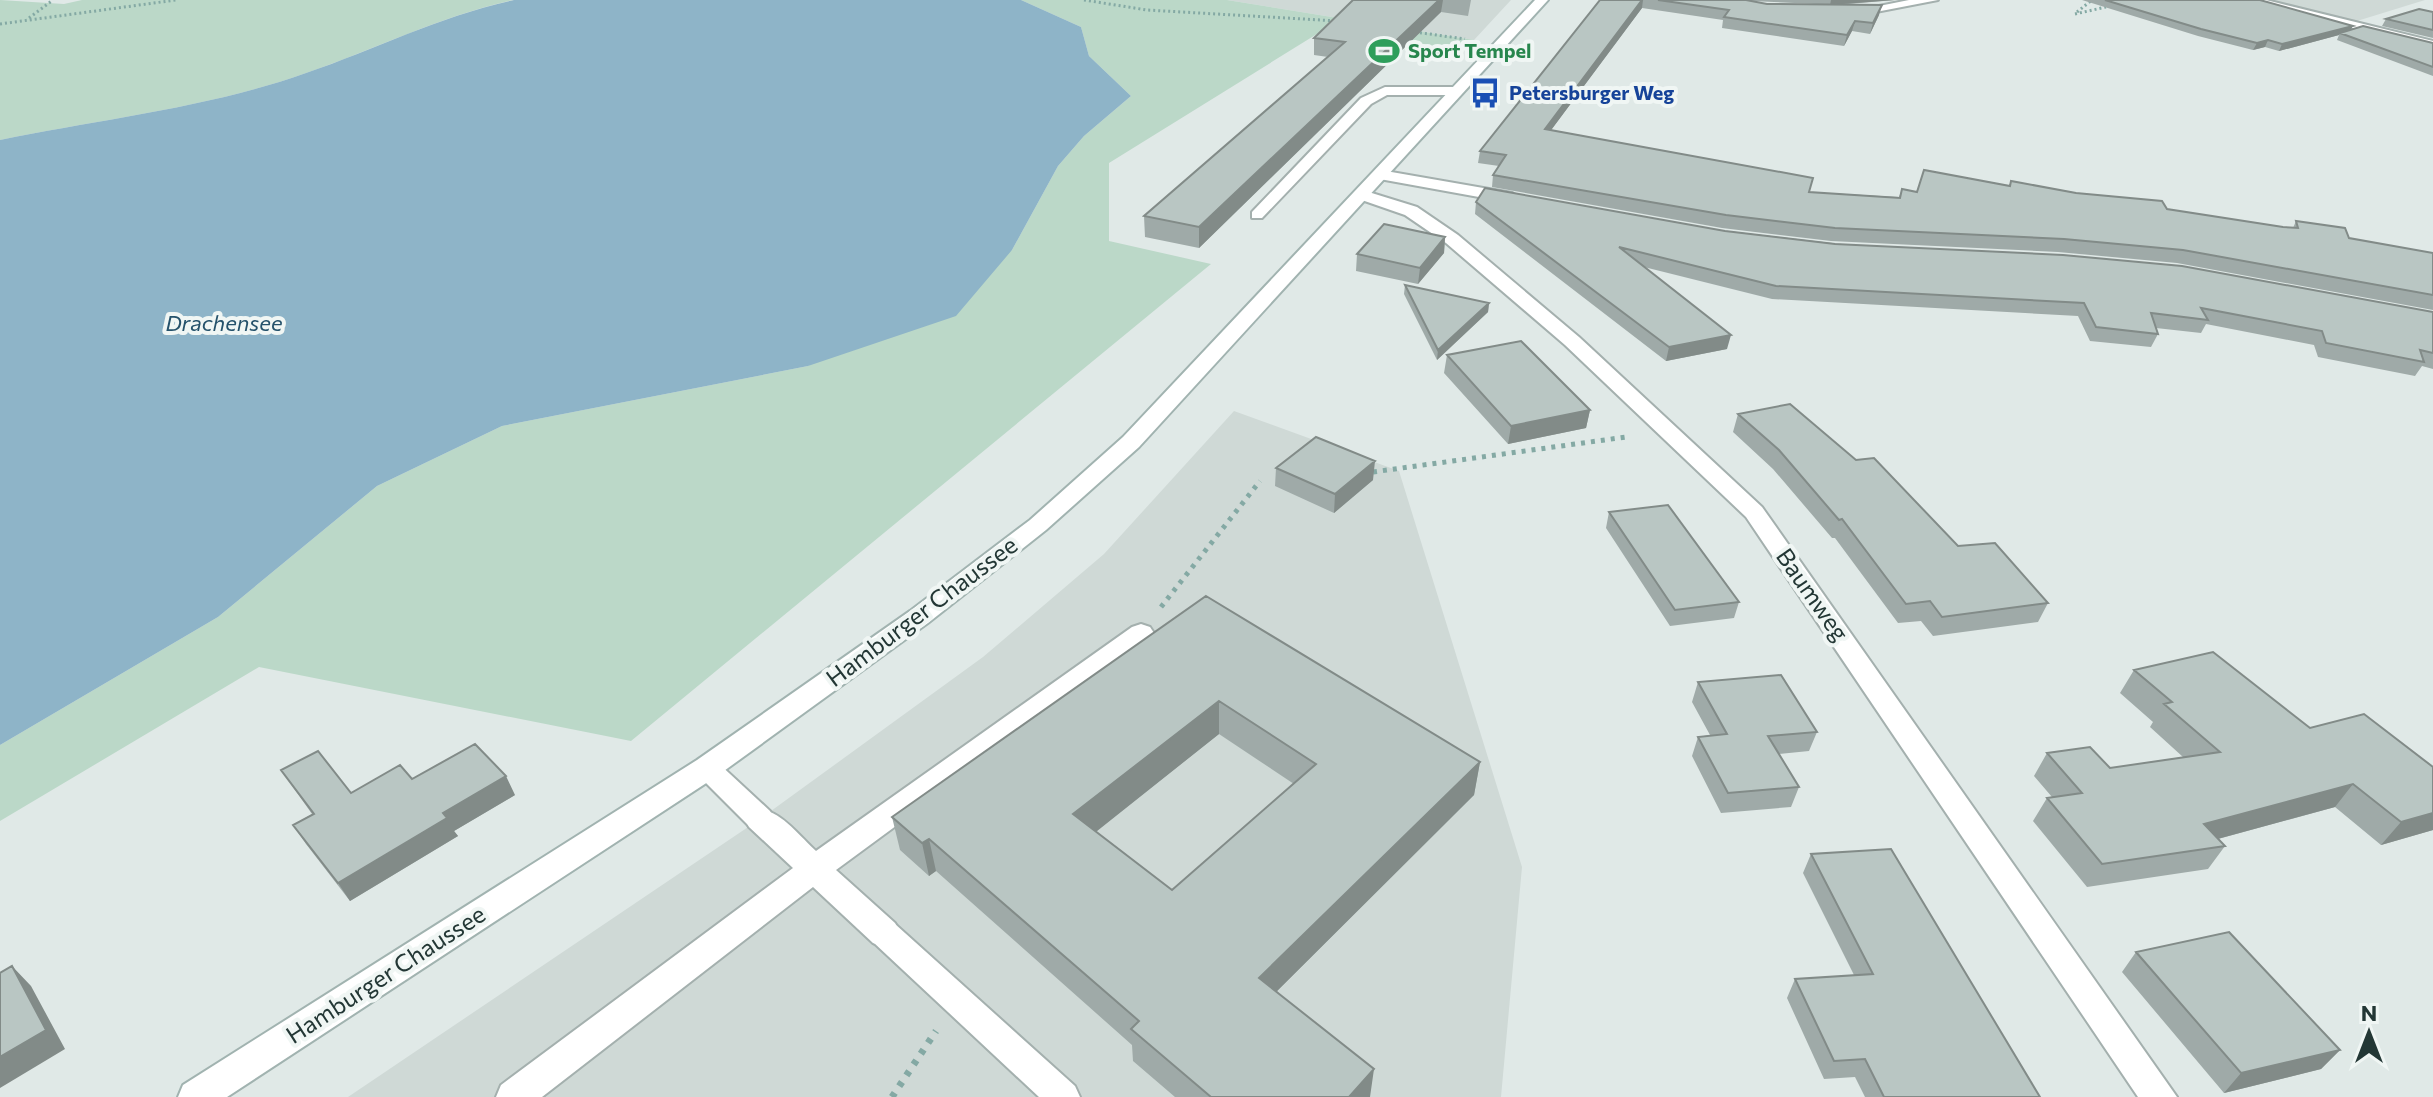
<svg xmlns="http://www.w3.org/2000/svg" width="2433" height="1097" font-family="Commissioner,sans-serif">
<style>
.built{fill:#cfd9d6}
.green{fill:#bbd8c8}
.water{fill:#8eb4c8}
.lines{fill:none;stroke-linecap:round;stroke-linejoin:round}
.lane-casing{stroke:#a4b0ae;stroke-width:4}
.street-casing{stroke:#a4b0ae;stroke-width:4}
.secondary-casing{stroke:#a1b3b0;stroke-width:4}
.path-far2{stroke:#84a9a4;stroke-width:3;stroke-dasharray:2 3;stroke-linecap:butt}
.path-far1{stroke:#84a9a4;stroke-width:5;stroke-dasharray:4 6;stroke-linecap:butt}
.path{stroke:#84a9a4;stroke-width:7;stroke-dasharray:5 8;stroke-linecap:butt}
.lane{fill:#fff;fill-rule:evenodd}
.street{fill:#fff;fill-rule:evenodd}
.secondary{fill:#fff;fill-rule:evenodd}
.wall{fill:#9faaa8;fill-rule:evenodd}
.shaded-wall{fill:#828b88}
.building{fill:#b9c6c3;stroke:#828b88;stroke-width:2;fill-rule:evenodd}
.labels{text-anchor:middle;stroke-width:8;stroke-linejoin:round;paint-order:stroke}
.far-leisure-label{font-size:20px;font-weight:bold;fill:#27864d;stroke:#f0f6f4;text-anchor:start}
.far-transit-label{font-size:20px;font-weight:bold;fill:#164399;stroke:#f0f6f4;text-anchor:start}
.far-water-label{font-size:22px;font-style:italic;fill:#25526b;stroke:#f0f6f4}
.street-label{font-size:24px;fill:#233735;stroke:#f0f6f4}
</style>
<rect width="100%" height="100%" fill="#e0e9e7"/>
<path class="built" d="M1227 0H1511L1474 40Z
M2270 0H2425L2357 21Z
M1234 411 1399 471 1522 867 1501 1097H348L760 819 983 657 1104 554Z"/>
<path class="green" d="M0 0 64 4 82 0H513C440 16 376 49 306 73 208 108 101 119 0 140Z
M1021 0H1227L1474 40 1464 51 1325 29 1109 163V241L1211 264 631 741 259 667 0 821V745L218 617 377 486 502 426 808 366 1012 250 1058 166 1084 136 1131 96 1089 56 1081 27Z"/>
<path class="water" d="M514 0H1021L1081 27 1089 56 1131 96 1084 136 1058 166 1012 250 956 316 808 366 502 426 377 486 218 617 0 745V140C101 119 208 108 306 73 376 49 440 16 514 0Z"/>
<g class="lines">
<g class="lane-casing">
<path id="lane" d="M1385 87H1458L1464 91 1458 95H1387L1371 104 1262 218H1252V212L1361 98Z
M707 758 716 761 770 811 774 819 770 827 760 830 750 827 698 775 694 768 698 761Z
M884 920 895 924 1075 1086 1080 1097H1039L873 942 869 933 873 924Z"/>
</g>
<g class="street-casing">
<path id="street" d="M1909 0H1938L1850 17 1844 13Z
M2245 0H2266L2433 41V49Z
M1380 170 1512 193 1520 198 1512 203 1374 178V172Z
M1362 190 1417 207 1458 235 1579 337 1762 507 2177 1097H2138L1746 517 1565 345 1446 243 1405 215 1356 198V192Z
M1141 624 1150 627 1154 633 1150 639 836 870 895 923 900 933 895 943 884 947 873 943 813 887 542 1097H496L501 1085 793 868 749 827 745 819 749 811C775 802 798 835 816 851L1132 627Z"/>
</g>
<g class="secondary-casing">
<path id="secondary" d="M1535 0H1548L1139 447 1046 530 928 623 717 776 227 1097H178L183 1085 697 760 910 611 1030 520 1123 437Z"/>
</g>
<path class="path-far2" d="M1084 0 1147 10 1338 21
M2077 12 2092 0
M2075 14 2106 7
M29 18 53 0
M0 24 176 0
M1415 32 1465 39"/>
<path class="path-far1" d="M1373 472 1626 437
M1161 607 1260 481"/>
<path class="path" d="M892 1097 936 1031"/>
<use href="#lane" class="lane"/>
<use href="#street" class="street"/>
<use href="#secondary" class="secondary"/>
</g>
<path class="wall" d="M1353 0H1471L1468 16 1441 12 1199 248 1145 237 1144 216 1328 57 1314 55V38Z
M1600 0H1895L1836 5 1879 15 1870 34 1852 31 1844 46 1722 28 1723 20 1642 8 1551 130 1809 192 1899 197 1902 189 1917 192 2009 186 2011 181 2167 209 2283 227 2293 228 2296 221 2349 238 2433 253V310L2177 263 2058 252 1831 241 1722 228 1492 187 1493 175 1499 166 1478 163 1480 151ZM1751 1 1816 4H1767Z
M2082 0H2260L2353 26 2350 30 2433 43V76L2337 40 2339 35 2279 51 2265 47 2253 50 2198 36Z
M2433 12V38L2382 26 2386 19Z
M1476 202 2433 312V369L2422 366 2415 376 2318 357 2314 345 2206 324 2201 333 2156 328 2158 334 2151 347 2090 341 2078 316 1772 299 1644 267 1727 349 1666 361 1475 214Z
M1445 237 1444 253 1418 284 1356 271 1357 254Z
M1405 285 1489 303 1488 312 1437 360 1404 294Z
M1447 355 1590 410 1586 428 1508 444 1444 373Z
M1738 414 1958 546 2048 603 2038 622 1933 636 1921 621 1898 623 1835 538H1832L1773 469 1733 432Z
M1276 468 1373 480 1334 513 1275 486Z
M1609 512 1739 602 1734 618 1670 626 1606 528Z
M1206 596 1480 762 1474 795 1277 991 1370 1097H1175L1133 1061 1132 1045 936 871 929 876 900 850 892 817ZM1219 734 1294 784 1172 890 1096 831Z
M2213 652 2433 830 2381 845 2335 807 2218 839 2225 846 2208 869 2087 887 2033 821 2047 798 2052 797 2034 776 2047 753 2110 768 2183 757 2150 727 2153 722 2120 693 2134 670Z
M1698 682 1817 732 1809 751 1779 754 1799 787 1791 807 1721 813 1692 756 1698 737 1710 735 1692 702Z
M281 770 351 793 412 779 515 795 454 831 458 836 350 901 306 844 293 825 312 814Z
M1811 854 2040 1097H1865L1855 1077 1824 1079 1787 998 1795 979 1854 975 1803 873Z
M2136 952 2340 1050 2321 1069 2224 1093 2122 972Z"/>
<path class="shaded-wall" d="M1439 0H1443L1441 12 1199 248V227Z
M1642 0H1643L1642 8 1543 141 1545 129Z
M1831 0H1895L1830 5Z
M1882 5 1879 15 1870 34 1873 23Z
M1855 21 1852 31 1844 46 1847 35Z
M2353 26 2349 32 2340 33 2339 35 2279 51 2282 44Z
M2268 40 2265 47 2253 50 2257 43Z
M1445 237 1444 253 1418 284 1420 268Z
M1489 303 1488 312 1437 360 1438 350Z
M1731 335 1727 349 1666 361 1669 347Z
M1590 410 1586 428 1508 444 1511 426Z
M1375 461 1373 480 1334 513 1335 494Z
M1219 701V734L1077 847 1073 814Z
M1480 762 1474 795 1258 1010 1259 978Z
M506 776 515 795 454 831 458 836 350 901 338 883 443 813Z
M2353 784 2335 807 2188 847 2204 824Z
M2433 813V830L2381 845 2401 822Z
M929 839 936 871 929 876 922 843Z
M12 966 31 986 65 1049 0 1088V1057Z
M2340 1050 2321 1069 2224 1093 2241 1073Z
M1374 1069 1370 1097H1349Z"/>
<path class="building" d="M1353 0H1439L1199 227 1144 216 1345 42 1314 38Z
M1600 0H1642L1545 129 1813 178 1809 192 1900 198 1902 189 1917 192 1924 170 2010 186 2011 181 2076 193 2162 201 2167 209 2283 227 2298 228 2296 221 2345 228 2349 238 2433 253V295L2183 250 2064 239 1835 228 1726 215 1493 175 1506 155 1480 151Z
M1658 0H1746L1767 4 1882 5 1873 23 1855 21 1847 35 1724 17 1729 10Z
M2105 0H2260L2353 26 2282 44 2268 40 2257 43 2201 29Z
M2419 9 2433 12V30L2386 19Z
M2363 26 2433 43V67L2340 33Z
M1485 188 1725 231 1835 244 2063 255 2182 266 2433 312V353L2420 350 2424 362 2326 343 2322 331 2201 308 2208 320 2151 313 2158 334 2096 327 2084 303 1776 286 1619 247 1731 335 1669 347 1476 202Z
M1384 224 1445 237 1420 268 1357 254Z
M1405 285 1489 303 1438 350Z
M1521 341 1590 410 1511 426 1447 355Z
M1790 404 1856 460 1874 458 1958 546 1995 543 2048 603 1942 617 1930 601 1906 604 1842 519 1839 520 1779 450 1738 414Z
M1316 437 1375 461 1335 494 1276 468Z
M1668 505 1739 602 1675 610 1609 512Z
M1206 596 1480 762 1259 978 1374 1069 1349 1097H1211L1131 1029 1139 1021 929 839 922 843 892 817ZM1219 701 1316 764 1172 890 1073 814Z
M2213 652 2310 728 2364 714 2433 767V813L2401 822 2353 784 2204 824 2225 846 2102 864 2047 798 2082 793 2047 753 2090 747 2110 768 2220 752 2164 704 2172 702 2134 670Z
M1781 675 1817 732 1768 736 1799 787 1728 793 1698 737 1727 734 1698 682Z
M475 744 506 776 443 813 447 818 338 883 293 825 314 814 281 770 318 751 351 793 400 765 412 779Z
M1891 849 2040 1097H1884L1865 1059 1834 1061 1795 979 1873 974 1811 854Z
M2229 932 2340 1050 2241 1073 2136 952Z
M12 966 46 1030 0 1057V973Z"/>
<defs>
<g id="stadium-bare" transform="scale(2.4)"><path d="M0-5a6.5 5 0 1 0 0 10a6.5 5 0 1 0 0-10ZM-3.5-1.8h7v3.6h-7Z" fill="#2e9e5b" stroke="#f0f6f4" stroke-width="2.5" paint-order="stroke"/></g>
<g id="bus-bare" transform="scale(2.4)"><path d="M-5-6H5V4H4V6H2V4H-2V6H-4V4H-5ZM-3.5-4V0h7V-4ZM-3.5 1.2v1.5H-2V1.2ZM2 1.2v1.5H3.5V1.2Z" fill="#1a4fb4" stroke="#f0f6f4" stroke-width="2.5" paint-order="stroke"/></g>
</defs>
<g fill-rule="evenodd">
<use href="#stadium-bare" x="1384" y="51"/>
<use href="#bus-bare" x="1485" y="93"/>
</g>
<g class="labels">
<g class="far-leisure-label">
<text x="1408" y="58">Sport Tempel</text>
</g>
<g class="far-transit-label">
<text x="1509" y="100">Petersburger Weg</text>
</g>
<g class="far-water-label">
<text x="224" y="331">Drachensee</text>
</g>
<g class="street-label">
<text transform="translate(1812 595) rotate(55)" y="8">Baumweg</text>
<text transform="translate(922 612) rotate(-37)" y="8">Hamburger Chaussee</text>
<text transform="translate(386 975) rotate(-33)" y="8">Hamburger Chaussee</text>
</g>
</g>
<g transform="translate(2369 1033)" stroke="#f0f6f4" stroke-width="6" paint-order="stroke">
<path d="M0-6L14 30L0 20L-14 30Z" fill="#233735"/>
<text y="-12" font-size="22" font-weight="bold" text-anchor="middle" fill="#233735">N</text>
</g>
</svg>
